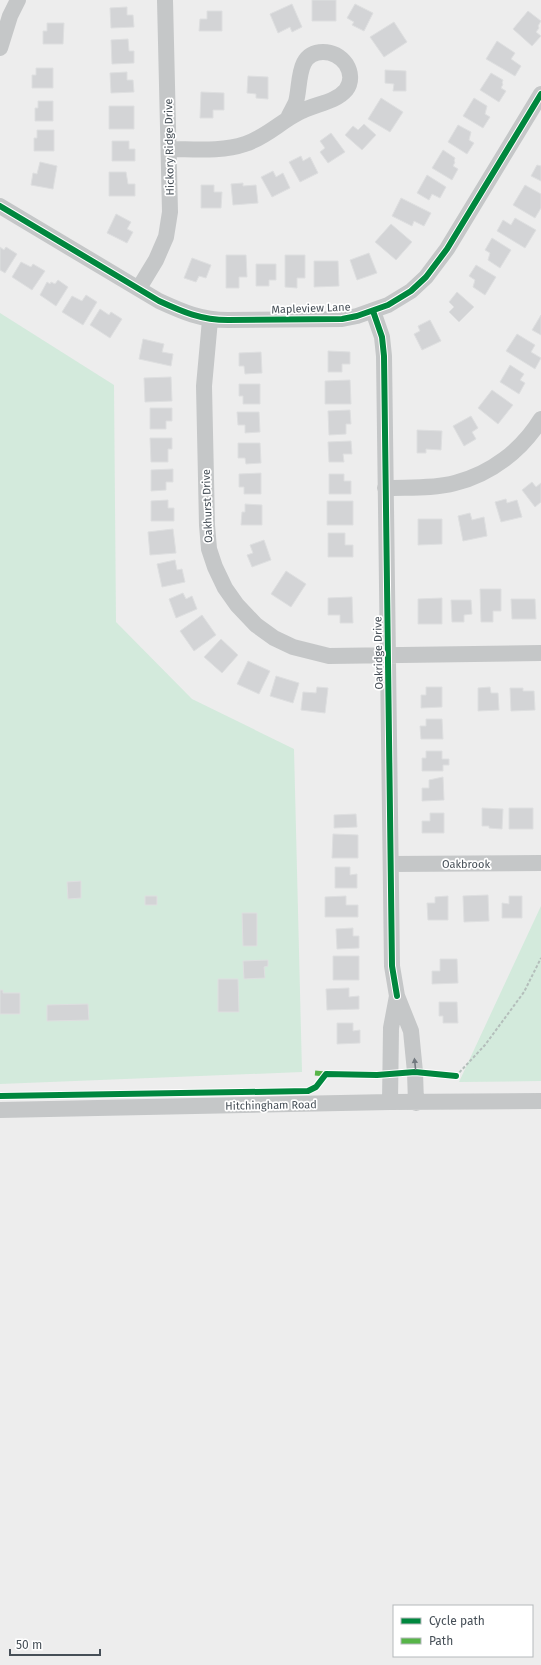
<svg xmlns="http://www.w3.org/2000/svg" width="541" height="1665" font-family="'Fira Sans',sans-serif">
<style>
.green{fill:#d3eadc}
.building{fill:#d3d4d6;stroke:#dedfe0}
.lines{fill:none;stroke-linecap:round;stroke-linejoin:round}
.path{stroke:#b4bebb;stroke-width:2;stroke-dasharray:3 2;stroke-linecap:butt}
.minor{stroke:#c5c7c8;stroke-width:16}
.quiet{stroke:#57b448;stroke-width:5;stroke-dasharray:10 5;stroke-linecap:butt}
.cycleway-casing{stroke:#fff;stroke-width:8}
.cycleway{stroke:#00873e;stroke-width:6}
.oneway{fill:#72797f}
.labels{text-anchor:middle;stroke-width:3.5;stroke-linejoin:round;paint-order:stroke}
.street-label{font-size:11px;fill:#464f57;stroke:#fff}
</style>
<rect width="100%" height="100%" fill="#ededed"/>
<path class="green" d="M0 313 114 385 116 622 192 699 294 749 302 1072 0 1084Z
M541 906V1081L459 1082Z"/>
<path class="building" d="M312 0H336V21H312Z
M292 4 302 27 292 32 290 27 278 33 270 14Z
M355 4 373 13 364 31 352 25 354 22 347 18Z
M127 7V15H133L134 27 111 28 110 8Z
M207 11H222V31H199L200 19H207Z
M528 11 541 21 538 26 539 28 536 32 541 36 532 46 513 29Z
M394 22 407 42 384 57 370 37Z
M47 23H64L63 44H43V31H47Z
M128 39 129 51H134V63L112 64 111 40Z
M497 41 515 53 511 59 521 66 515 76 486 59Z
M36 68H53V88H32V75H36Z
M385 70 406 71V91H393L394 84 385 83Z
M127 72V80H133L134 92 111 93 110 73Z
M491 73 503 80 502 83 503 84 501 88 506 91 499 102 480 90Z
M248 76 268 77V99L256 98V94L247 93Z
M201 92 224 93V110H213V118H200Z
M381 98 403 112 390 132 368 119Z
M474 98 487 106 485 114 490 117 483 128 463 116Z
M38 101H53V121H35V108H38Z
M109 106H134V129H109Z
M364 124 376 135 362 150 345 135 353 126 358 130Z
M458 125 471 132 469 140 474 143 467 154 448 142Z
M37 130H54V151H34V138H37Z
M331 133 345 152 328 163 320 152 325 148 320 141Z
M112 141H129V149H135V161H112Z
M443 150 455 158 454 161 455 162 453 166 458 169 452 180 432 168Z
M301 156 303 161 310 157 318 173 300 182 289 162Z
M40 162 57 166 53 189 31 185 33 173 37 174Z
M537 165 541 166V181L531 176Z
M273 171 276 177 283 173 290 188 272 197 261 177Z
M109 172H126L128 184H135V196H109Z
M427 175 446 187 440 198 432 194 429 200 417 193Z
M243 183V186L256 185 258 203 233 205 231 184Z
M201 185H214V192H222L221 208H201Z
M525 185 541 194V208L535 218 513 205Z
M401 198 431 213 424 226 414 221 412 226 392 216Z
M116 214 131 222 127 229 133 232 127 243 107 233Z
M515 218 536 230 525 248 497 231 503 220 511 225Z
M391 224 412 242 396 260 375 242Z
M492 238 511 250 500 268 488 260 490 253 485 250Z
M0 247 4 250 6 247 17 254 5 273 0 270Z
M369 253 377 273 357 280 350 260Z
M226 255H246L247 277H239V288H226Z
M285 255H305V278H297V288L285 287Z
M192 258 211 265 206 278 199 276 196 282 184 278Z
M314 261H338L339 286 314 287Z
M21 262 31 267 33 264 45 271 32 290 12 277Z
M256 264H276V280H269V286H256Z
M476 265 496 277 485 295 473 287 475 280 469 276Z
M58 280 68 287 56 306 40 295 47 282 50 284 51 282 55 284Z
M457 292 474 307 459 322 449 312 454 307 449 302Z
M86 295 97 302 83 325 62 312 72 296 82 301Z
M100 309 109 315 111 312 122 319 110 338 90 325Z
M541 315V335L532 330Z
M430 320 441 341 422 350 414 334 420 331 418 326Z
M517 334 535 345 531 352 541 358 535 369 506 351Z
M143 339 164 344 162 352 173 354 171 366 139 359Z
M328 351 350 352V364H342V372H328Z
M261 352 262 373 245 374 244 366H239V353Z
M510 365 524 374 520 380 525 383 519 394 500 382Z
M171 377 172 401 145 402 144 378Z
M350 380 351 404H325V381Z
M239 384H260V404H243V396H239Z
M492 390 513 405 498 424 478 408Z
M150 408H172V421H166V429H150Z
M350 410 351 424H346V434L329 435 328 411Z
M237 412H259L260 432 245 433V425H238Z
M471 416 478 428 472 432 476 439 464 446 453 426Z
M417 430 442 431 441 450 426 449V453H417Z
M150 438H172V449H168V462H151Z
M351 441 352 454H343L344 462H329L328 442Z
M238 443H260L261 463 246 464 245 458H238Z
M173 469V482H166V490L151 491V470Z
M261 473V494H244V487H239V474Z
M329 474H344V481H351V494H329Z
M532 482 536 487 541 483V502L535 507 522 490Z
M506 499 507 503 517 500 522 517 501 522 495 502Z
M168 500V508H174V521H151V501Z
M327 501H353V525H327Z
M245 504 262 505V525H241L242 512H245Z
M470 513 472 520 484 517 487 536 463 541 458 516Z
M418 519H442V544L418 545Z
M173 529 176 553 150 555 148 532Z
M328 533H345V545H353V557H328Z
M264 540 271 560 252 567 247 555 253 553 250 545Z
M175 560 177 570 182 569 185 582 162 587 157 564Z
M286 571 306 584 291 607 271 594Z
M480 589H501V611H493V622H481Z
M183 593 186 599 192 596 197 609 176 618 169 599Z
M352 597 353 623H340V615H328V598Z
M442 598V624H418V599Z
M511 599H535L536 619H512Z
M451 600H471L472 614 464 615V622H452Z
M202 615 216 635 194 651 180 631Z
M221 639 238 655 222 673 204 657Z
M248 661 270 671 259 694 237 684Z
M276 676 299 683 293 703 270 696Z
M317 687 328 688 325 713 301 710 303 692 316 693Z
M426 687H442V707L421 708V695H426Z
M490 687 491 693H498L499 710 478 711V688Z
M510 688H523V691H534L535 710 511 711Z
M426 719H442L443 739H421L420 726H426Z
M426 751H442V759H449V765H443V771H422V758H426Z
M443 777 444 800 422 801V788H429V780Z
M482 808 503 809 502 829 489 828V826H482Z
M509 808H533V829H509Z
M430 813H444V833H422V821H430Z
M356 814 357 827 334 828V815Z
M333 834 358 835V858H332Z
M335 867H350V875L357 874V888H335Z
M81 881V898L68 899 67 882Z
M488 895 489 921 464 922 463 896Z
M145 896H157V905H145Z
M346 896V905H358V917H325V897Z
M448 896V920H428L427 903H435V897Z
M509 896H522V918H502V903L509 904Z
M242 913H257V946H243Z
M353 928V936H359V948L337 949 336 929Z
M333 956H359V980H333Z
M440 959H457L458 983 432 984V971H440Z
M268 960V966L264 967 265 978 244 979 243 961Z
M218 979H238L239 1012H218Z
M349 988V997L359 996V1009L327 1010 326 989Z
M0 990H3V993H20V1014H0Z
M439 1002H457L458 1023H443V1016H439Z
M88 1004 89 1020 47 1021V1005Z
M337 1023H353V1031L360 1030V1043L337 1044Z"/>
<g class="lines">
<path class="path" d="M456 1076 485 1045 524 992 541 958"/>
<path class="minor" d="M0 48 10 16 18 0
M169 149C193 149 222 152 245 144 267 137 282 120 302 111 316 104 336 102 346 90 352 82 351 72 346 64 340 56 333 52 323 52 296 52 301 84 296 102 294 107 290 113 288 118
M0 206 159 301C183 312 201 320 228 320L342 319 357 316 388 305 411 291 426 277 447 249 541 94
M139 288 156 260 166 237 170 212 165 0
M373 311 382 337 384 356 392 966 397 996
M210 320 204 386 207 525 209 549 215 567 225 588 237 605 256 625 274 638 293 647 329 656 541 653
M385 488C408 487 433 489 455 483 491 474 522 450 541 419
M391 864 541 863
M390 1102 391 1028 397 996 411 1031 415 1072 416 1103
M0 1110 390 1102 541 1101"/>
<path class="quiet" d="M315 1073 326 1074"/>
<g class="cycleway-casing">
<path id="cycleway" d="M0 206 159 301C183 312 201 320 228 320L342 319 357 316 388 305 411 291 426 277 447 249 541 94
M373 311 382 337 384 356 392 966 397 996
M0 1096 308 1091 316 1087 326 1074 377 1075 415 1072 456 1076"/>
</g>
<use href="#cycleway" class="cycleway"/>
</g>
<defs><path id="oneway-solid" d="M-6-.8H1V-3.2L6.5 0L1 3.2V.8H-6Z"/></defs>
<use class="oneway" href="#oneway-solid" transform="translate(415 1064) rotate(-96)"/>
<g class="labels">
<g class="street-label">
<text transform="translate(169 147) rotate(-91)" y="4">Hickory Ridge Drive</text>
<text transform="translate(311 308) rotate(-2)" y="4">Mapleview Lane</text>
<text transform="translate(207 506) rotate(-92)" y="4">Oakhurst Drive</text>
<text transform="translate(378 653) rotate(-91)" y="4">Oakridge Drive</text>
<text x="466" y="868">Oakbrook</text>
<text transform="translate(271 1105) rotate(-1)" y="4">Hitchingham Road</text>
</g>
</g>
<rect x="393" y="1605" width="140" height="52" fill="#ffffff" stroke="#b5b9bc"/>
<rect x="401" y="1618" width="20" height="6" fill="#00873e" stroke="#b5b9bc"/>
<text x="429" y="1625" font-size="12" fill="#464f57">Cycle path</text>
<rect x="401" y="1638" width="20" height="6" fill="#57b448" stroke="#b5b9bc"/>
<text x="429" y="1645" font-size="12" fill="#464f57">Path</text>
<path d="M10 1649v6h90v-6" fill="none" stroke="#464f57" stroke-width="2"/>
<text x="16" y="1649" font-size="12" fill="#464f57" stroke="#ffffff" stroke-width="3" paint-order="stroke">50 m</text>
</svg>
